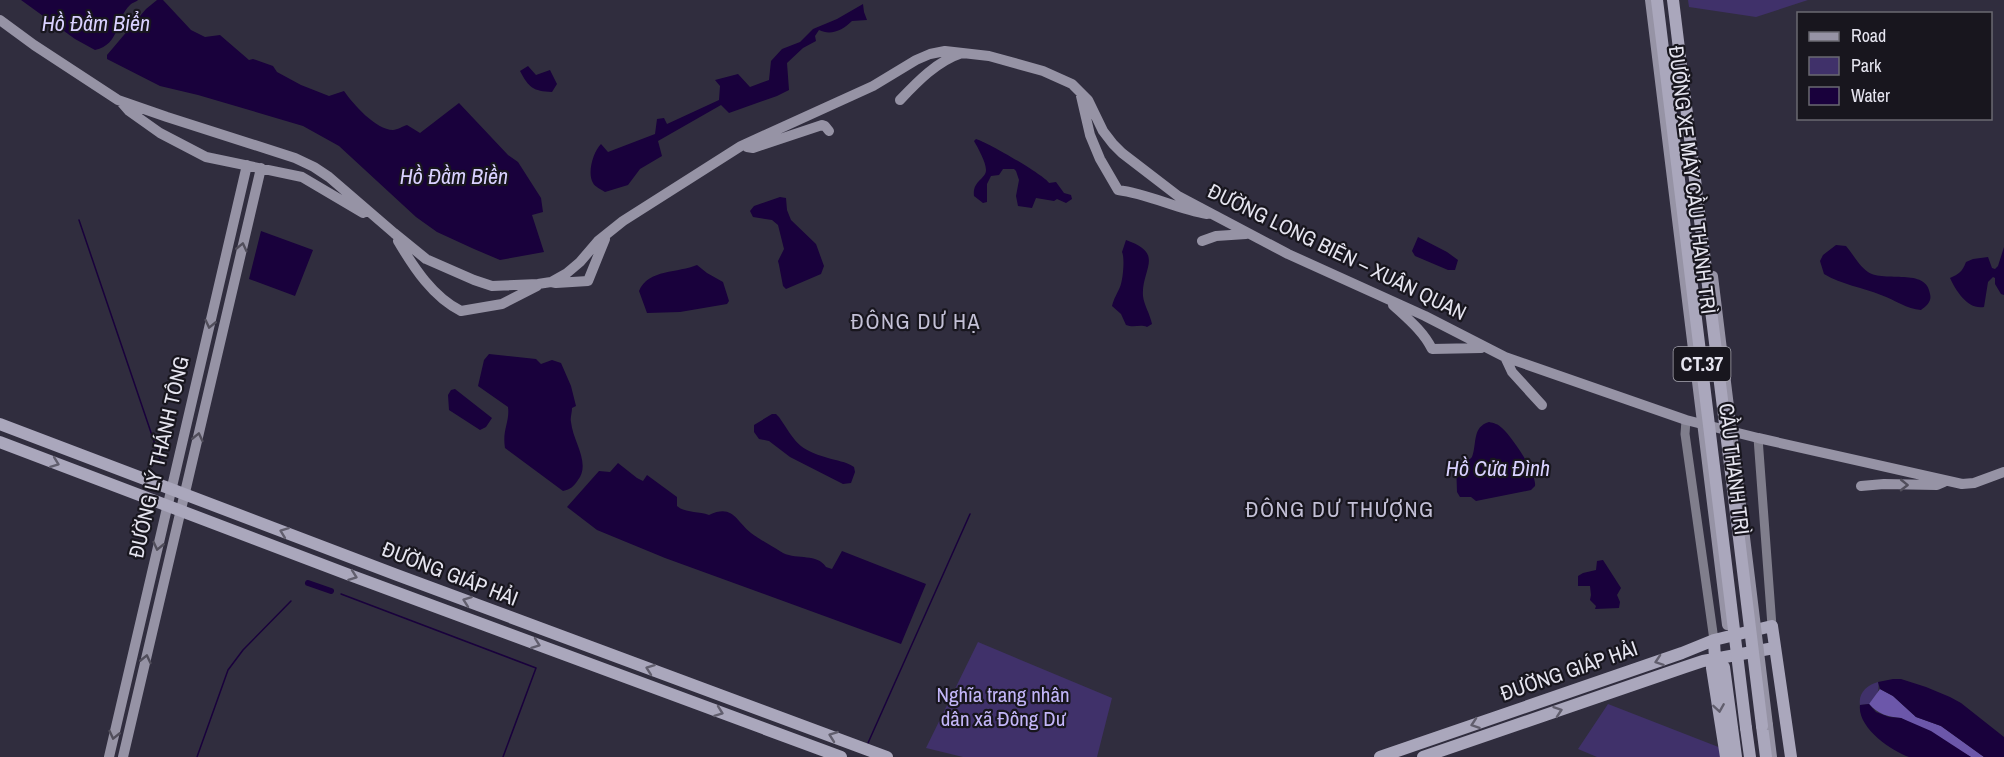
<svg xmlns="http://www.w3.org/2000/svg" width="2004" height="757" font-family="'Archivo Narrow',sans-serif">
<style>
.green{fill:#40316a}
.forest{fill:#6c57aa}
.water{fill:#19013c}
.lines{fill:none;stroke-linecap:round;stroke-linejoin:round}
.stream{stroke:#19013c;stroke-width:1.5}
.canal{stroke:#19013c;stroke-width:6}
.secondary{stroke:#807e8c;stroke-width:9}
.primary{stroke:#9693a5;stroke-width:10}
.highway{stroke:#aaa7bc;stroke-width:12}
.primary-bridge{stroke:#9693a5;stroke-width:10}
.highway-bridge{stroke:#aaa7bc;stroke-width:12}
.oneway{stroke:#514e5b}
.oneway2{stroke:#615e6d}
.labels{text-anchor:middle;stroke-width:4.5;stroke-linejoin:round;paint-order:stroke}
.shield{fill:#18161e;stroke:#a8a7b1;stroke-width:1.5}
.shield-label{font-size:20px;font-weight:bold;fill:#e6e5f0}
.street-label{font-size:21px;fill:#e6e5f0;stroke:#18161e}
.park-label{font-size:21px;fill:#c3b6f9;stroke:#18161e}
.water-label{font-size:22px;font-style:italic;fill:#d9d1ff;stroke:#18161e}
.neighbourhood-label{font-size:22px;letter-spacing:1.5px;fill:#c3c0d6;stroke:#18161e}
</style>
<rect width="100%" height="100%" fill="#302d3e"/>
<path class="green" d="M1688 0H1808L1756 17 1689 7Z
M978 642 1112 698 1097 757H963L926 748Z
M1878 682C1880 692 1876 697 1869 704L1860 705C1858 693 1867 685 1878 682Z
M1608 704 1721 748 1722 757H1597L1578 749Z"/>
<path class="forest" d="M1880 689 1893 696 1916 717 1941 726 1984 757H1971L1901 718C1888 717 1878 714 1869 704Z"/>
<path class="water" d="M21 0H138C136 2 133 2 130 5 115 19 121 44 95 50L75 39Z
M157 0H163L191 30 205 37 220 35 249 60 253 59 273 66 277 72 301 85 329 96 344 91C353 104 376 130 393 130 397 130 403 126 407 125L420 133 459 103 508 155 518 162 541 198 543 212 532 215 544 252 500 260 474 249 437 232 416 217 339 146 303 126 198 95 160 86 107 59V55L146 9Z
M863 4 864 12 867 20 852 21C843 30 831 36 819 30L815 36 816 41 803 48 787 63 789 90 777 96 729 113 721 105 658 141 662 156 640 169 628 185 605 192C601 189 595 187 593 183 587 173 593 152 601 144L608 152 655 134 657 119 664 118 667 124 719 100 720 86 715 80 738 74 750 87 769 80 771 61 782 49 800 42 813 29 837 19Z
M528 66 536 75 550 70 557 84 552 92C533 91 529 88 520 71Z
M976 139C987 142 1044 175 1049 183L1056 182 1064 193 1071 195 1072 199 1066 203 1057 199 1054 201 1036 198 1032 208 1018 206 1016 196 1019 180 1016 171 1014 169H1003L999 175 991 176 987 184V202L983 203 974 196C972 181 986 179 986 170 986 162 978 148 974 141Z
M780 197 786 198 787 210 791 220 816 244 824 266 821 274 786 289 783 286 779 265 778 261 784 249 778 225 772 220 753 217 750 211 754 206Z
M261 231 313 250 295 296 249 279Z
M1418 237 1447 252 1458 260 1455 270H1448L1415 256 1412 251Z
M1126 240C1166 254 1141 269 1143 296 1144 305 1150 314 1152 324L1147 327C1140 324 1134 328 1126 325L1121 314 1112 306C1114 298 1117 294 1120 287 1123 280 1125 258 1122 252Z
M1836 245 1846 246C1853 254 1859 266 1868 272 1884 283 1927 267 1930 294 1932 301 1927 306 1921 310 1907 309 1895 300 1881 295 1862 287 1842 285 1824 274L1820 261 1823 255Z
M2004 247V295L2001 294 1995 284V278L1993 277 1988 282 1984 307C1968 310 1956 291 1950 278 1959 274 1962 272 1966 262L1973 259 1988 257 1992 268 1995 269 1998 266Z
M697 265 707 273 723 282 729 301 727 304 680 312 647 313 639 291C648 269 679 273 697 265Z
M489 354 536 359 541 364 552 360 561 363 571 386 576 406 572 408C572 413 570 418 571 422 573 442 591 463 578 480 573 487 571 489 563 491L505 448C502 430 510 422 508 407L478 386 484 360Z
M455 389 492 418 486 427 480 430 449 410 448 395 451 390Z
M772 414H776L779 417C796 442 797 449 828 458 837 461 845 461 854 467L855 472 851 483 843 484 790 457 769 441 759 439 754 432V425Z
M1489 422C1494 423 1498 424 1502 428 1512 437 1537 473 1535 486L1531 490 1476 501 1471 497H1460L1457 492 1456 462 1470 459 1472 457C1477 443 1472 427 1489 422Z
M618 463 637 478 643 481 647 475 677 497V506C685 513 698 511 709 515 733 504 735 520 751 533 754 536 780 551 783 553 798 560 817 553 826 567L832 569 842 551 926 584 901 644 665 558 597 530 567 507 599 471 610 472Z
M1603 560 1621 588 1617 595 1620 602 1619 608 1595 609 1596 606 1590 600 1591 595 1590 586H1578V576L1583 573 1596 570 1597 561Z
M1893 679H1901L1926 687 1950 697 1961 703 2004 737V757H1984L1941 726 1916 717 1893 696 1880 689 1878 682Z
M1869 704 1876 712 1889 717 1901 718 1931 731 1971 757C1958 757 1920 757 1909 757 1891 751 1857 727 1860 705Z"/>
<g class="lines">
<path class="stream" d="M79 220 161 462
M341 594 536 668 503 757
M868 743 970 514
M197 757 228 670 243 650 291 601"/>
<path class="canal" d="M308 583 331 591"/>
<path class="secondary" d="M1686 420 1685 434 1714 640
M1758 438 1772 626"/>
<path class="primary" d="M0 20 34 45 118 100 167 117 295 158 314 167 329 177 394 233 426 259 474 280 492 286 538 284 551 282 567 273 580 262 598 241 623 221 741 146 873 86 916 60 930 54 945 51 989 56 1043 71 1072 84 1088 100 1103 131 1113 144 1122 153 1178 196 1288 254 1425 316 1505 357 1686 420 1758 438 1962 484 1974 483 2004 472
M1081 96 1090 135 1100 159 1118 190C1149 194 1177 209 1207 214
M900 100C917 82 937 61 962 53
M122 103 129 111 160 133 206 157 302 177 363 213
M747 147 753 148 822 125 825 126 829 131
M398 241C414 268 433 297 461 311L502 304 537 286
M1202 241 1216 236 1246 234
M551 282 556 283 588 281 605 239
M1393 305C1408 319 1423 331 1432 349L1481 348
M1505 357 1512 372 1542 405
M1861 486 1884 484 1937 485 1944 482
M1768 725 1772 757
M109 757 247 165
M123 757 261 168"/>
<path class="highway" d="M0 424 397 575 887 757
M0 442 347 574 841 757
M1714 640 1715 660 1712 668 1726 757
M1715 660 1724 667 1736 757
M1762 726 1766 757
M1746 728 1750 757
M1380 757 1682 653 1714 640 1772 626 1791 757
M1423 757 1685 667 1703 661 1774 648"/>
<path class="primary-bridge" d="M1650 0 1727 625
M1713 276 1768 725"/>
<path class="highway-bridge" d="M1657 0 1746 728
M1673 0 1762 726"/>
</g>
<defs><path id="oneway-chevron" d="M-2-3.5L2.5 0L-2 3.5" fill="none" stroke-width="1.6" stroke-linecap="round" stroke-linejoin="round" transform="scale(1.5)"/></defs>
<g class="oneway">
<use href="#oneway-chevron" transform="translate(242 247) rotate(-77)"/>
<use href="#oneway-chevron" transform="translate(210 324) rotate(103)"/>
<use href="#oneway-chevron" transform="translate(198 437) rotate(-77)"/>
<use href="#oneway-chevron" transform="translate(1904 485) rotate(1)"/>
<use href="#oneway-chevron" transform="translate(158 546) rotate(103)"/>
<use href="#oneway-chevron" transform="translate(146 659) rotate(-77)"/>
<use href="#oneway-chevron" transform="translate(114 735) rotate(103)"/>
</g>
<g class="oneway2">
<use href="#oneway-chevron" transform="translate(55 463) rotate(21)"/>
<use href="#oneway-chevron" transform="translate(284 532) rotate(-159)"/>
<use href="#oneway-chevron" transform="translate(353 576) rotate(20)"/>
<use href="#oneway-chevron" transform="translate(467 601) rotate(-160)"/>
<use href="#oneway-chevron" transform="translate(536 644) rotate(20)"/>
<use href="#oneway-chevron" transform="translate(1659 661) rotate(161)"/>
<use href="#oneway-chevron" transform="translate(650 669) rotate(-160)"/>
<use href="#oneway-chevron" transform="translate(1719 708) rotate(81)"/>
<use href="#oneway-chevron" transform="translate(1558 711) rotate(-19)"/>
<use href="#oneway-chevron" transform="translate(719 712) rotate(20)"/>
<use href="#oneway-chevron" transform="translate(1475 724) rotate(161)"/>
<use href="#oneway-chevron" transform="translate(833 736) rotate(-160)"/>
</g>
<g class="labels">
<rect class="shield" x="1673.5" y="347" width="57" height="34" rx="4.5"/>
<g class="shield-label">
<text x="1702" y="371">CT.37</text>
</g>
<g class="street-label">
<text transform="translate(1692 180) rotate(83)" y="7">ĐƯỜNG XE MÁY CẦU THANH TRÌ</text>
<text transform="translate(1337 252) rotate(26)" y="7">ĐƯỜNG LONG BIÊN – XUÂN QUAN</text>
<text transform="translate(159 457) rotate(-77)" y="7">ĐƯỜNG LÝ THÁNH TÔNG</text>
<text transform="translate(1734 469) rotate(83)" y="7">CẦU THANH TRÌ</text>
<text transform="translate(450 574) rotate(21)" y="7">ĐƯỜNG GIÁP HẢI</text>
<text transform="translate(1569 671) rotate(-19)" y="7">ĐƯỜNG GIÁP HẢI</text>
</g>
<g class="park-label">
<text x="1003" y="702">Nghĩa trang nhân<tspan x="1003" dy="24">dân xã Đông Dư</tspan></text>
</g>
<g class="water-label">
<text x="96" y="31">Hồ Đầm Biển</text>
<text x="454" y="184">Hồ Đầm Biền</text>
<text x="1498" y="476">Hồ Cửa Đình</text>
</g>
<g class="neighbourhood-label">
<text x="916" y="329">ĐÔNG DƯ HẠ</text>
<text x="1340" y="517">ĐÔNG DƯ THƯỢNG</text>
</g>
</g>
<rect x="1797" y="12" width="195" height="108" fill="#18161e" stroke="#6a6972" stroke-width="1.5"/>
<rect x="1809" y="32" width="30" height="9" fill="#9693a5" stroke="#6a6972" stroke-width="1.5"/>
<text x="1851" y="42" font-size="18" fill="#e6e5f0">Road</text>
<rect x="1809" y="57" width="30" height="18" fill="#40316a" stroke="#6a6972" stroke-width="1.5"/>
<text x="1851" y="72" font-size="18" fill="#e6e5f0">Park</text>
<rect x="1809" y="87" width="30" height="18" fill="#19013c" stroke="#6a6972" stroke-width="1.5"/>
<text x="1851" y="102" font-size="18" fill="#e6e5f0">Water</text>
</svg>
